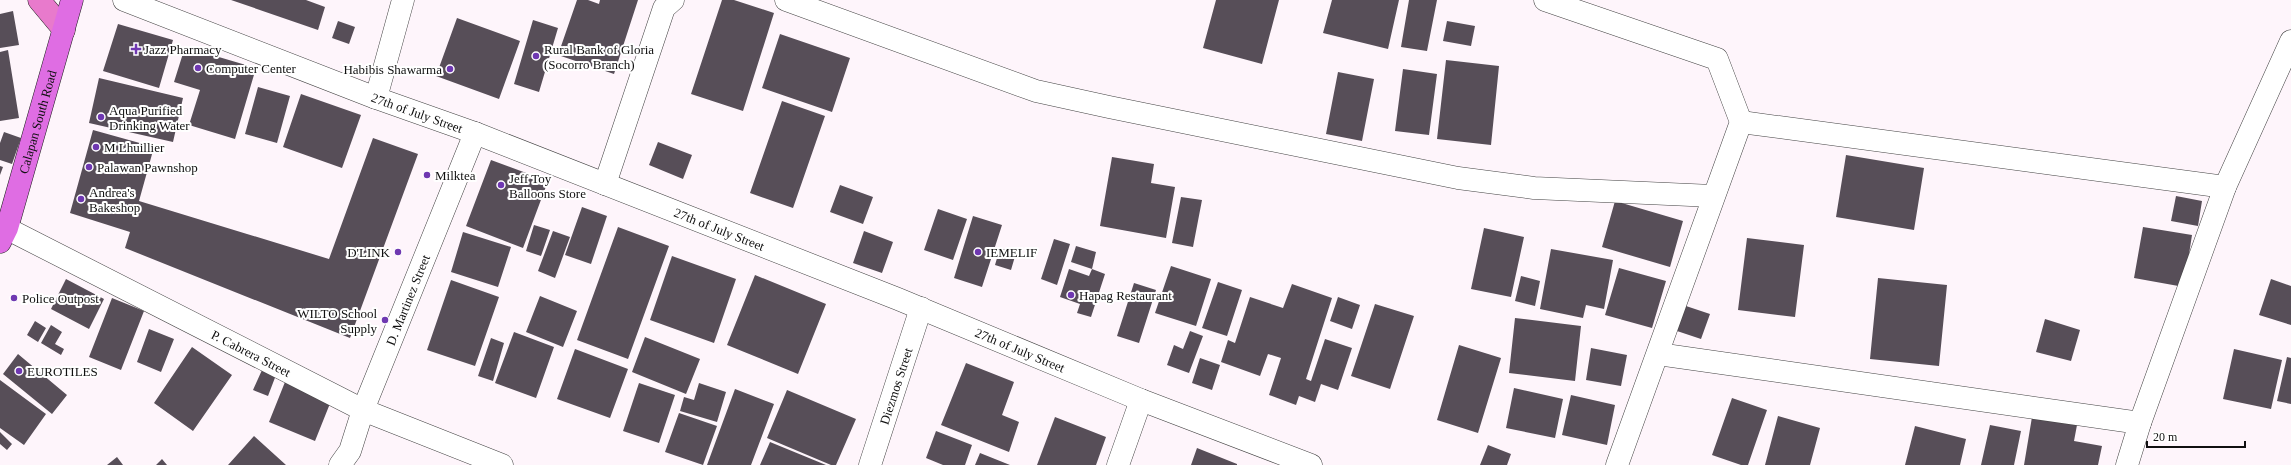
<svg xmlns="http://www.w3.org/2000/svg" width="2291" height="465" font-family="Georgia,serif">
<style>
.building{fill:#574e58}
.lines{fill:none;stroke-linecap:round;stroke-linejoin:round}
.minor-casing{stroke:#434343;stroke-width:23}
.major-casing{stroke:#212121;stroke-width:23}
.highway-casing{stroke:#212121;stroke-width:23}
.minor{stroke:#fff;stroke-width:22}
.major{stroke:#e87acc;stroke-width:22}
.highway{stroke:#df6de3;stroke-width:22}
.poi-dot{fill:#6f38b1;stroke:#fff;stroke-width:1.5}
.labels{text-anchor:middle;stroke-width:4;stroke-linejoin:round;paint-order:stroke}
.poi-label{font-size:13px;fill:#101010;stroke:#fff;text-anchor:start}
.street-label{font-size:13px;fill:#101010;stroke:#fff}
</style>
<rect width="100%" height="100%" fill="#fef5fb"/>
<path class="building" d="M231 0H306L325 7 318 30Z
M577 0H588L599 4 600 0H638L614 74 558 55Z
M722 0H734L774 13 743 111 691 94Z
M1216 0H1279L1262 64 1203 48Z
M1332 0H1399L1388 49 1323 33Z
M1409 0H1437L1427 51 1401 47Z
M13 11 19 45 0 48V14Z
M457 18 520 41 499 99 436 76Z
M533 20 558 28 539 92 514 84Z
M338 21 355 27 349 44 332 38Z
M1447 21 1475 26 1471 46 1443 41Z
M118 24 173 40 159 88 103 71Z
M780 34 850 58 832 112 762 88Z
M185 47 256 68 235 139 189 125 200 90 174 82Z
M8 50 19 118 0 121V52Z
M1446 60 1499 66 1491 145 1437 139Z
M1403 69 1437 74 1429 135 1395 131Z
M1338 72 1374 79 1362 141 1326 134Z
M99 78 183 98 173 142 89 123Z
M258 87 290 96 277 143 245 134Z
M301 94 361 115 342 168 283 147Z
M782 101 825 116 793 208 750 193Z
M93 130 154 147 139 201 329 259 373 138 418 154 350 338 125 248 130 232 70 213Z
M4 132 21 138 12 164 0 160V143Z
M658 142 692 155 683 179 649 165Z
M1846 155 1924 168 1914 230 1836 217Z
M1112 157 1154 164 1151 183 1175 187 1166 238 1100 226Z
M491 160 548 181 523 248 466 226Z
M0 166 3 167 0 175Z
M840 185 873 197 863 224 830 212Z
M2176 196 2202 201 2198 226 2171 221Z
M1181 197 1202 200 1193 247 1172 243Z
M1615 201 1683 221 1670 267 1602 247Z
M582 207 607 216 591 264 565 255Z
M938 209 967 219 953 260 924 250Z
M973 216 1002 225 982 287 954 278Z
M534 225 550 230 541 256 526 251Z
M618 227 669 246 628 359 577 340Z
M2143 227 2192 235 2184 287 2134 278Z
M1484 228 1524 237 1511 297 1471 289Z
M553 231 570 237 555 278 538 271Z
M864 231 893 242 882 273 853 263Z
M463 232 511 247 498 287 451 272Z
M1747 238 1804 245 1795 317 1738 310Z
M1054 239 1070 244 1057 285 1041 279Z
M1076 246 1096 252 1092 269 1071 262Z
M1000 248 1016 253 1011 270 995 265Z
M1551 249 1613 260 1604 309 1586 305 1583 318 1540 309Z
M672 256 736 279 714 343 650 320Z
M1171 266 1211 279 1196 326 1155 313Z
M1619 268 1666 281 1652 328 1605 315Z
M1069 269 1089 276 1092 269 1105 274 1091 317 1077 313 1080 304 1060 297Z
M755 275 826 304 798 374 727 345Z
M1521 276 1540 281 1535 306 1515 301Z
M1878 278 1947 285 1939 366 1870 359Z
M66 279 104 299 89 329 51 309Z
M2271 279 2291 286V325L2259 315Z
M451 280 499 297 475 366 427 350Z
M1218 282 1242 290 1227 336 1202 328Z
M1134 283 1156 290 1139 343 1117 336Z
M1292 284 1332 298 1306 379 1311 381 1325 339 1352 348 1338 390 1321 384 1315 402 1299 396 1296 405 1269 395 1281 358 1268 354 1260 376 1221 362 1228 340 1235 343 1250 297 1283 308Z
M540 296 577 311 563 347 526 332Z
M1338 297 1360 305 1352 329 1330 321Z
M112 298 144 311 121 370 89 357Z
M1375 304 1414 316 1390 389 1351 376Z
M1686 306 1710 314 1701 339 1677 331Z
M1515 318 1581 326 1575 381 1509 373Z
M2045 319 2080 330 2071 361 2036 352Z
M35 321 46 328 38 342 27 335Z
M51 325 62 332 55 344 64 349 61 355 41 343Z
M149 329 174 339 161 372 137 362Z
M1190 331 1203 336 1189 373 1167 365 1174 345 1183 349Z
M514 332 554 347 536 398 495 383Z
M645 337 700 359 686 394 632 372Z
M491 338 504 343 493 381 478 376Z
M1459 345 1501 358 1478 433 1437 420Z
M192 347 232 375 193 431 154 403Z
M1591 348 1627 355 1621 386 1586 380Z
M575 349 628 369 610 418 557 399Z
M2234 349 2282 360 2271 409 2223 399Z
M18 354 67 395 52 414 3 374Z
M2287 357 2291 358V404L2277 401Z
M1200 358 1220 365 1212 390 1192 383Z
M966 363 1014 382 1002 415 1019 422 1009 452 941 425Z
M262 370 276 375 268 396 253 390Z
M0 380 46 414 24 445 0 428Z
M285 382 331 401 315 441 269 422Z
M639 383 675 395 659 443 623 431Z
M699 383 726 392 717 422 680 411 684 397 694 400Z
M1514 388 1563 399 1555 438 1506 428Z
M735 389 774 404 751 465H707Z
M787 390 856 419 836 465H831L767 438Z
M1571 395 1615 405 1607 445 1562 435Z
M1732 398 1767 410 1748 465H1741L1712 455Z
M679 413 717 426 703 465 665 452Z
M1778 416 1820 428 1810 465H1765Z
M1055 417 1106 437 1096 465H1037Z
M2032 417 2077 425 2074 441 2102 446 2098 465H2024Z
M1990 425 2021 431 2014 465H1981Z
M1915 426 1966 439 1960 465H1905Z
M936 431 972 445 965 465H943L926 458Z
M0 432 12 444 7 450 0 444Z
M254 436 286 465H228Z
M770 442 826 465H760Z
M1488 445 1511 454 1507 465H1480Z
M1197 448 1237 464V465H1191Z
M980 453 1010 465H975Z
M117 457 123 465H107Z
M162 459 167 465H156Z"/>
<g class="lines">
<g class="minor-casing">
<g id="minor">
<path id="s1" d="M124 0 376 98 475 133 898 299 1141 400 1311 465"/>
<path d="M786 0 1036 91 1109 107 1458 178 1534 188 1713 196"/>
<path d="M1545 0 1717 59 1741 122 1617 465"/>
<path d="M376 98 403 0"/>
<path d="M1741 122 2225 187"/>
<path d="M605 184 664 8 673 0"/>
<path id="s2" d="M0 225 363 410 502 465"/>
<path d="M1658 354 2140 423"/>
<path id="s3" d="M340 465 350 451 363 410 475 133"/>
<path id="s4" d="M870 465 921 308"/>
<path d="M1118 465 1141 400"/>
<path d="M2127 465 2140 423 2225 187 2291 41"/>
</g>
</g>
<g class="major-casing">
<path id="major" d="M39 0 64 30"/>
</g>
<g class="highway-casing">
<g id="highway">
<path id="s5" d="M0 242 7 228 72 0"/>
</g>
</g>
<use href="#minor" class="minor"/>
<use href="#major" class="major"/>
<use href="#highway" class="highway"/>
</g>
<g class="poi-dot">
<path d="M134 43h4v4h4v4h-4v4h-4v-4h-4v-4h4z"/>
<circle cx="536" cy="56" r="4"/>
<circle cx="198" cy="68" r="4"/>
<circle cx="450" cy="69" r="4"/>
<circle cx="101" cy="117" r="4"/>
<circle cx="96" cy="147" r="4"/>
<circle cx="89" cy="167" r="4"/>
<circle cx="427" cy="175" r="4"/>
<circle cx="501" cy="185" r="4"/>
<circle cx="81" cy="199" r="4"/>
<circle cx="398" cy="252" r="4"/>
<circle cx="978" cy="252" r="4"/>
<circle cx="1071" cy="295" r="4"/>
<circle cx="14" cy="298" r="4"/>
<circle cx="385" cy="320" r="4"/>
<circle cx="19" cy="371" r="4"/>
</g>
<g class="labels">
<g class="poi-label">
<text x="144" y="54">Jazz Pharmacy</text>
<text x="544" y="54">Rural Bank of Gloria<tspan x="544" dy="15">(Socorro Branch)</tspan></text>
<text x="206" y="73">Computer Center</text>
<text x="442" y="74" text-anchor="end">Habibis Shawarma</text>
<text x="109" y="115">Aqua Purified<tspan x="109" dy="15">Drinking Water</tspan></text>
<text x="104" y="152">M Lhuillier</text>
<text x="97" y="172">Palawan Pawnshop</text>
<text x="435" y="180">Milktea</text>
<text x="509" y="183">Jeff Toy<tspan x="509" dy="15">Balloons Store</tspan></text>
<text x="89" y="197">Andrea's<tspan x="89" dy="15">Bakeshop</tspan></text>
<text x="390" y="257" text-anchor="end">D'LINK</text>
<text x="986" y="257">IEMELIF</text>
<text x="1079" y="300">Hapag Restaurant</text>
<text x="22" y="303">Police Outpost</text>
<text x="377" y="318" text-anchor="end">WILTO School<tspan x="377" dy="15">Supply</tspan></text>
<text x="27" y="376">EUROTILES</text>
</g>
<g class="street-label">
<text dy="5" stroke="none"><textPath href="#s1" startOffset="314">27th of July Street</textPath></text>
<text dy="5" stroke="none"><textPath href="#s5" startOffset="126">Calapan South Road</textPath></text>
<text dy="5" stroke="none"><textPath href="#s1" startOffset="638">27th of July Street</textPath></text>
<text dy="5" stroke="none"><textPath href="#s3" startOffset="179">D. Martinez Street</textPath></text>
<text dy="5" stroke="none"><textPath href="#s1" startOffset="962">27th of July Street</textPath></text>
<text dy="5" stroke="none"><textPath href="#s2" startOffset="282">P. Cabrera Street</textPath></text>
<text dy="5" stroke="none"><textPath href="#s4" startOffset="83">Diezmos Street</textPath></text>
</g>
</g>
<path d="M2147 441v6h98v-6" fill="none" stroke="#101010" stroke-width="2"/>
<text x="2153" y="441" font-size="12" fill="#101010" stroke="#ffffff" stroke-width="3" paint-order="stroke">20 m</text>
</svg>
